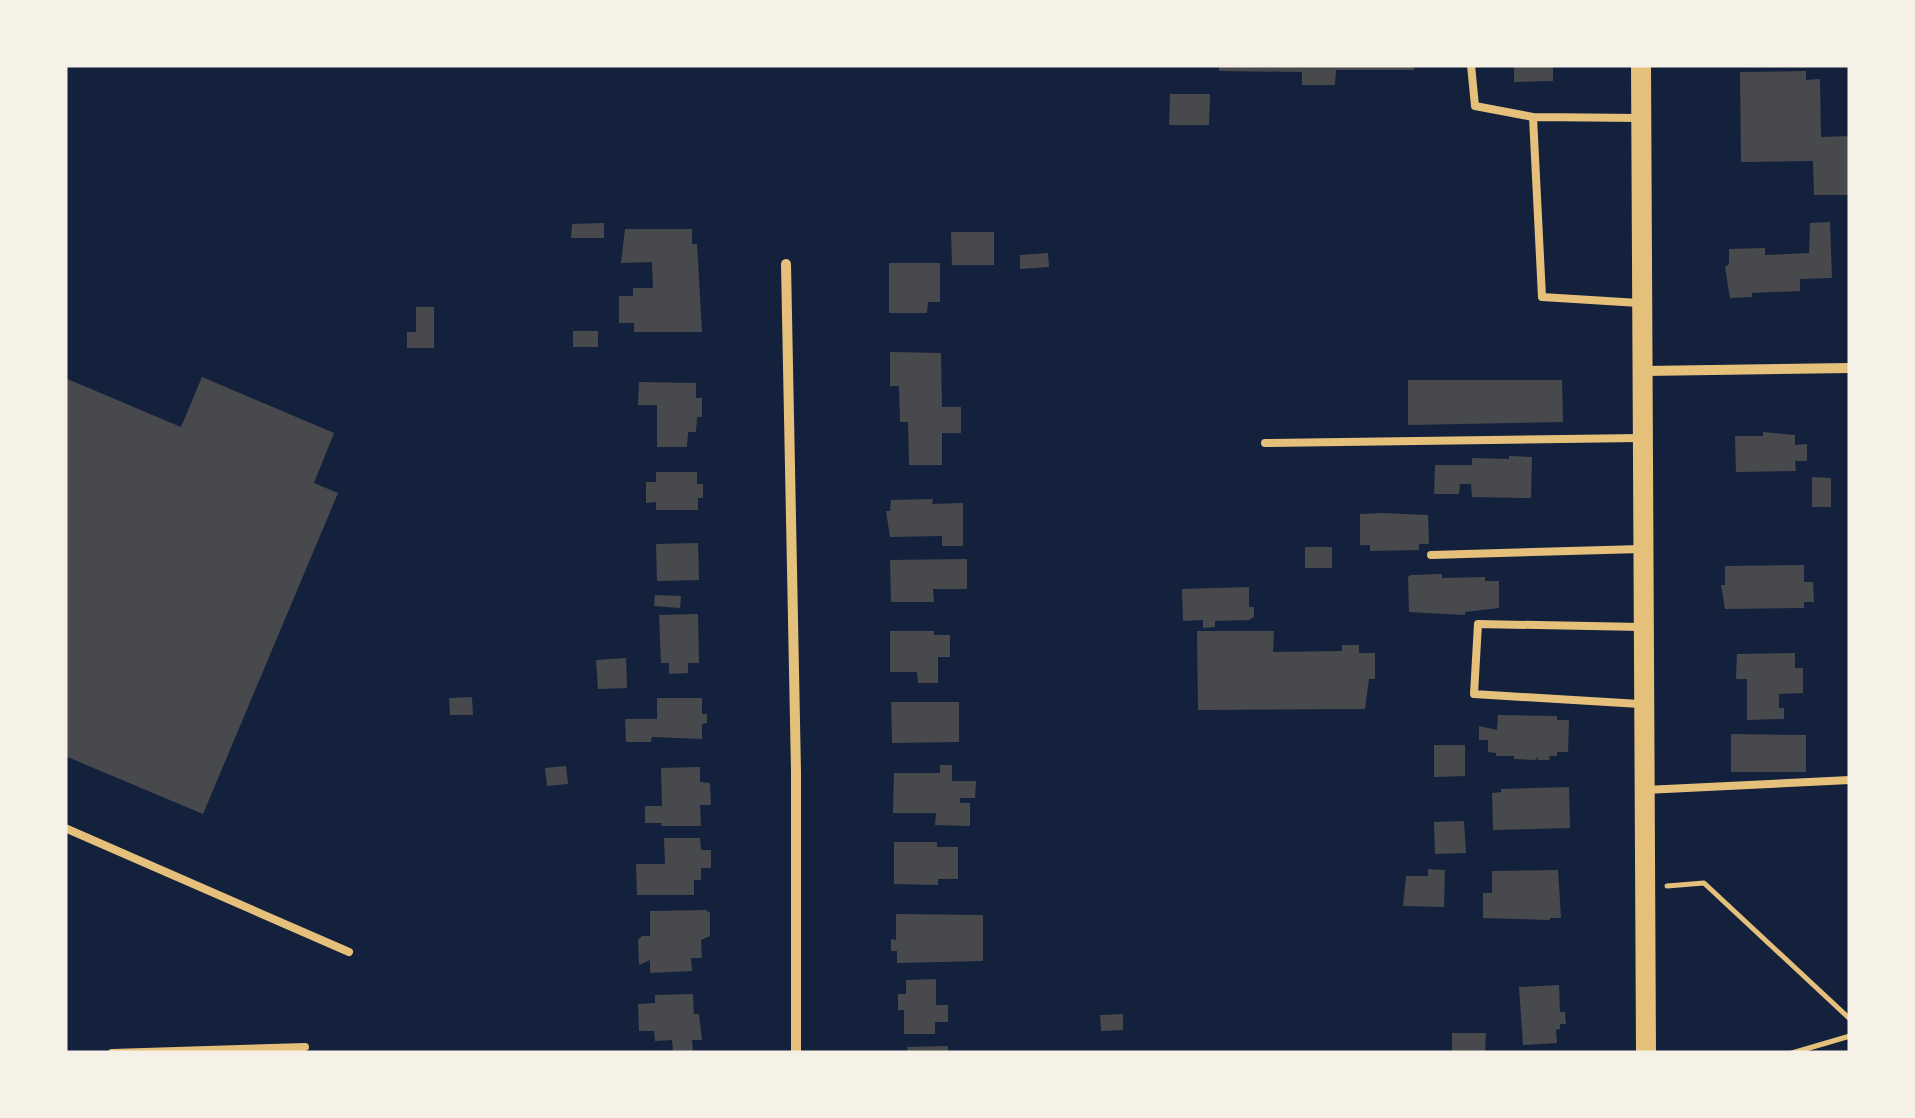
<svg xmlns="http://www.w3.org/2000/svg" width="1915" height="1118" font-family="Rubik,sans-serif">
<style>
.building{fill:#48494c}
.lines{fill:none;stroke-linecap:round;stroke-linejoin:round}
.path{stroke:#e5c07b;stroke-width:5}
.service{stroke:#e5c07b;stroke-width:8}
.minor{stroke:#e5c07b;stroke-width:10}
.secondary{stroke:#e5c07b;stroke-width:20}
</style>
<rect width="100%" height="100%" fill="#14213d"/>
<path class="building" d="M1219 65H1414V70H1336L1335 85H1302V72L1219 71Z
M1514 65H1553V81L1514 82Z
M1806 71V80L1820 79 1821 137 1850 136V195H1814L1813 161 1741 162 1740 72Z
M1170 94H1210L1209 125H1169Z
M1830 222 1832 278 1800 279V291L1752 293V297L1730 298 1725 267 1729 264V249L1765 248V255L1809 253 1810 223Z
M604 223V238H571L572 224Z
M625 229H692V244H697L702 332H634V323H619V296H633V288H653L652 262 621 263Z
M951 232H994V265H952Z
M1048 253 1049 267 1020 269V255Z
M889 263H940V302H928L927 313H889Z
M416 307H434V348H407V332H416Z
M573 331H598V347H573Z
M890 352 941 353 942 407H961V433H942V465H909L908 422H900L899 386H890Z
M202 377 334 433 314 483 338 493 203 814 65 756V378L181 427Z
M1408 380H1562L1563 422 1408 425Z
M639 382 696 383V398H702V417H697L696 432H688L687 447H657V405H638Z
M1763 432 1795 435V445L1807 444V461H1795L1796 471 1736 472 1735 436H1763Z
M1509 456 1532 457 1531 498 1472 497 1471 484H1460L1459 494H1434L1435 465H1472V458L1509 459Z
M656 472H697V484H703V498H698V510H656V502L646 503V482H656Z
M1812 477 1831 478V507H1812Z
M933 499 932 504 963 503V546H942V536L890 537 886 511H890L891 500Z
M1382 513 1428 515 1429 544H1419V550L1370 551V545H1360V514Z
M698 543 699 580 657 581 656 544Z
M1305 547H1332V568H1305Z
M967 559V589H933L934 602H891L890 560Z
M1804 565V582H1813L1814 602H1804V608L1725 609 1721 585H1725V566Z
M1442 574V578L1485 577V581H1499V608L1465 612V615L1409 612 1408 577 1411 575Z
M1249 587V607H1254V617L1249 620 1215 621V627L1203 628V620L1183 621 1182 589Z
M655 595 681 596 680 608 654 606Z
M698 614 699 663H688V673L669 674V663H661L659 615Z
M890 631H934V635H950V657H938V683H918L917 672H890Z
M1197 631H1274L1273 652 1342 651V645H1359V653H1375V679H1369L1365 709 1198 710Z
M1795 653V668H1803V693L1779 694V708H1784V719L1747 720V679H1736L1737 654Z
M626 658 627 688 598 689 596 660Z
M472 697 473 715H450L449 698Z
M657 698H702V714H707V723L702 724V739L652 737 651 742H626L625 719H657Z
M891 702H959V742L892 743Z
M1498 715 1557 716V720H1569L1568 752H1557V756H1549L1550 760H1538V756L1536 760 1514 759V756H1496V753L1488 752V740H1479V726L1497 730Z
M1731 734 1806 735V772H1731Z
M1434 745H1465V776L1434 777Z
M940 765H952V781H976L975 798H960V803H970V826L935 825 936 813H893L894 773H940Z
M566 766 568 784 547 786 545 768Z
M700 767V782L710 783 711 805H700L701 826H661L662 823H645V806H662L661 768Z
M1569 787 1570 828 1493 830 1492 793 1501 792V789Z
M1464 821 1466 853 1435 854 1434 822Z
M664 838H700L701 850H711V868H701V880H694V895H637L636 864H665Z
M894 842H937V847H958V879H938V885L894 884Z
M1428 869 1445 870 1444 907 1403 906 1406 876H1428Z
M1558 870 1561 918H1550V920L1483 918V893H1492V871Z
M706 910 710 913V936L701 940 702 958H691L692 971 650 973V960L639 965 638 940 642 936H650V911Z
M896 914 983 915V961L897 963V951H891V939L896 940Z
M936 979V1005H948V1022H935V1034H904V1010H898V994H906V980Z
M1559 985 1560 1012H1565L1566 1024H1560V1029L1556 1030 1557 1043 1523 1045 1519 987Z
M693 994 694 1014H699L702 1040H692L693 1051H673L672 1040 655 1041 654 1031H639L638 1004 655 1003V995Z
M1123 1014V1030L1101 1031 1100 1015Z
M1452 1033H1486L1485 1053H1452Z
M948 1046V1053H908L907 1047Z"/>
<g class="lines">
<path class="path" d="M1667 886 1704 883 1850 1019
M1792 1053 1850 1036"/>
<path class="service" d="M1471 65 1475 106 1533 117
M1639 303 1542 297 1533 117 1641 118
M1265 443 1640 438
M1431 555 1641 549
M1640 704 1474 694 1478 624 1642 627
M1645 790 1850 780
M65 828 349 952
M112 1053 305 1047"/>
<path class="minor" d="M786 264 796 772V1053
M1644 371 1850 368"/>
<path class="secondary" d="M1641 65 1646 1053"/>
</g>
<rect width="1915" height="1118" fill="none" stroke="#f6f1e7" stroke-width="135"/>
</svg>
